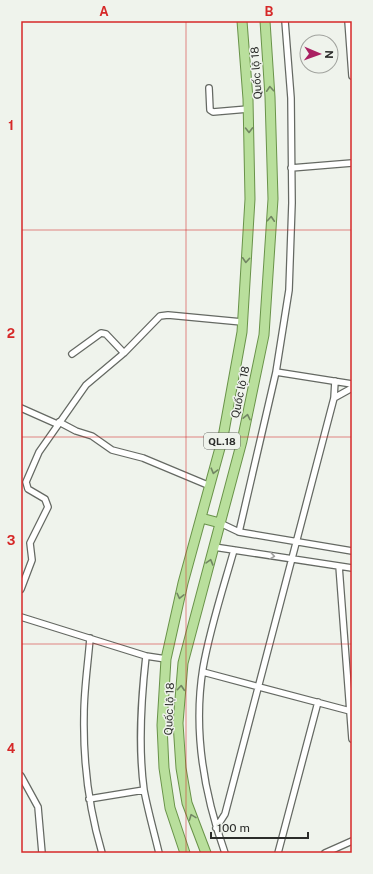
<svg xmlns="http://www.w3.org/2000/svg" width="373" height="874" font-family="'Public Sans',sans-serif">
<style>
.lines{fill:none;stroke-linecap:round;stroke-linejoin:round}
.street-casing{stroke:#656963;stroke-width:8}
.primary-casing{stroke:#699349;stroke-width:11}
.street{stroke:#fff;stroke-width:5.5}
.primary{stroke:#b9df9c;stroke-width:9}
.oneway{stroke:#728663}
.oneway2{stroke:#a0a09f}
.grid{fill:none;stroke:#d62828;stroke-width:1;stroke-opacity:0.55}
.labels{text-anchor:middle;stroke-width:3;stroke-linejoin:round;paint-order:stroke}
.shield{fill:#eff3ec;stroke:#666864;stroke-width:1}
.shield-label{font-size:10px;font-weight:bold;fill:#2b2c2a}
.street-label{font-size:11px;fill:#2b2c2a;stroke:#eff3ec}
.neatline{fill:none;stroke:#d62828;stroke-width:1.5}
.grid-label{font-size:13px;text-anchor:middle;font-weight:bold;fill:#d62828}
</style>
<rect width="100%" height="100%" fill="#eff3ec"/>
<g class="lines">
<g class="street-casing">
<path id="street" d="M348 21 352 76
M209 88 210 110 213 112 248 109
M291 168 352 163
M72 354 101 333 106 334 124 353
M276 372 352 384
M334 398 352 388
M21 408 57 424
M59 422 76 431 92 436 112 450 143 458 210 486
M220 523 239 532 352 551
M239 532 276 372 289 290 292 203 291 98 285 21
M214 547 352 568
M339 566 352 739
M21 589 32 560 30 543 48 507 45 499 28 489 26 482 39 452 86 385 124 353 160 316 168 315 242 322
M21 617 146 656 166 659
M90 638C88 664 84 689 84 714 83 760 89 809 102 853
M146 656C141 701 138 746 144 790 148 811 154 832 159 853
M203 672 350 711
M21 776 38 807 42 853
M89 799 144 790
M216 828 225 814 334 398 335 381
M225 853C204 794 193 730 203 668 210 628 223 589 234 550
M278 853 318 702
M325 853 352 841"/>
</g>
<g class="primary-casing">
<path id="primary" d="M201 518 220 523
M185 853 170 808 164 768 162 725 166 659 183 583 223 437 242 332 250 199 248 99 242 21
M206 853 187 803 181 768 178 723 183 663 242 441 264 335 273 199 270 97 265 21"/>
</g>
<use href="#street" class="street"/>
<use href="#primary" class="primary"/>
</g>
<defs><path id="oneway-chevron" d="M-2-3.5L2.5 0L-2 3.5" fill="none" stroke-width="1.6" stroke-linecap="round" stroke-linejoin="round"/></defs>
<g class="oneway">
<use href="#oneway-chevron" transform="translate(270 89) rotate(-94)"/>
<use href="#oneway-chevron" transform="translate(249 130) rotate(89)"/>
<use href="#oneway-chevron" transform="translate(271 219) rotate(-86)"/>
<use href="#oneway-chevron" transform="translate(246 260) rotate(94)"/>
<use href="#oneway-chevron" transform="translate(247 417) rotate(-78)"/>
<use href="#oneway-chevron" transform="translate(214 471) rotate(105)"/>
<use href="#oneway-chevron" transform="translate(210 562) rotate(-74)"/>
<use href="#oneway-chevron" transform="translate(180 596) rotate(103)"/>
<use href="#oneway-chevron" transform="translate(181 688) rotate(-85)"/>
<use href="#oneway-chevron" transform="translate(192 817) rotate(-111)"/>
</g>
<use class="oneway2" href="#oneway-chevron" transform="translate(272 556) rotate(9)"/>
<path class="grid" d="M186 21V853M21 230H352M21 437H352M21 644H352"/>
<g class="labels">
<rect class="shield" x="204" y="433" width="36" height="16" rx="3"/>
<g class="shield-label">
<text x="222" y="445">QL.18</text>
</g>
<g class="street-label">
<text transform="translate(256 73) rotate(-94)" y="4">Quốc lộ 18</text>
<text transform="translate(240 392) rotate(-78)" y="4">Quốc lộ 18</text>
<text transform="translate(169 709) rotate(-88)" y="4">Quốc lộ 18</text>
</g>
</g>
<rect width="373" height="874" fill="none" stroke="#eff3ec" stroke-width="44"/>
<g transform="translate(319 54) rotate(92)"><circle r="19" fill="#eff3ec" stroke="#a1a39e"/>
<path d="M0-3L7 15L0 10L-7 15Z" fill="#aa2062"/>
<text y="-6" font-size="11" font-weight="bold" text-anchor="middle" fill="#2b2c2a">N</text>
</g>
<path d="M211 832v6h97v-6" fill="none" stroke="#2b2c2a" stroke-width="2"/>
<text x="217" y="832" font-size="12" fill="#2b2c2a" stroke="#eff3ec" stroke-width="3" paint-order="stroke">100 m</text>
<rect x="22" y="22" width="329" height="830" class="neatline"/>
<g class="grid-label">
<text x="104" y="16">A</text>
<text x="269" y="16">B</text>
<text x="11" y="130">1</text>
<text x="11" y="338">2</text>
<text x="11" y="545">3</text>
<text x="11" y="753">4</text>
</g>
</svg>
